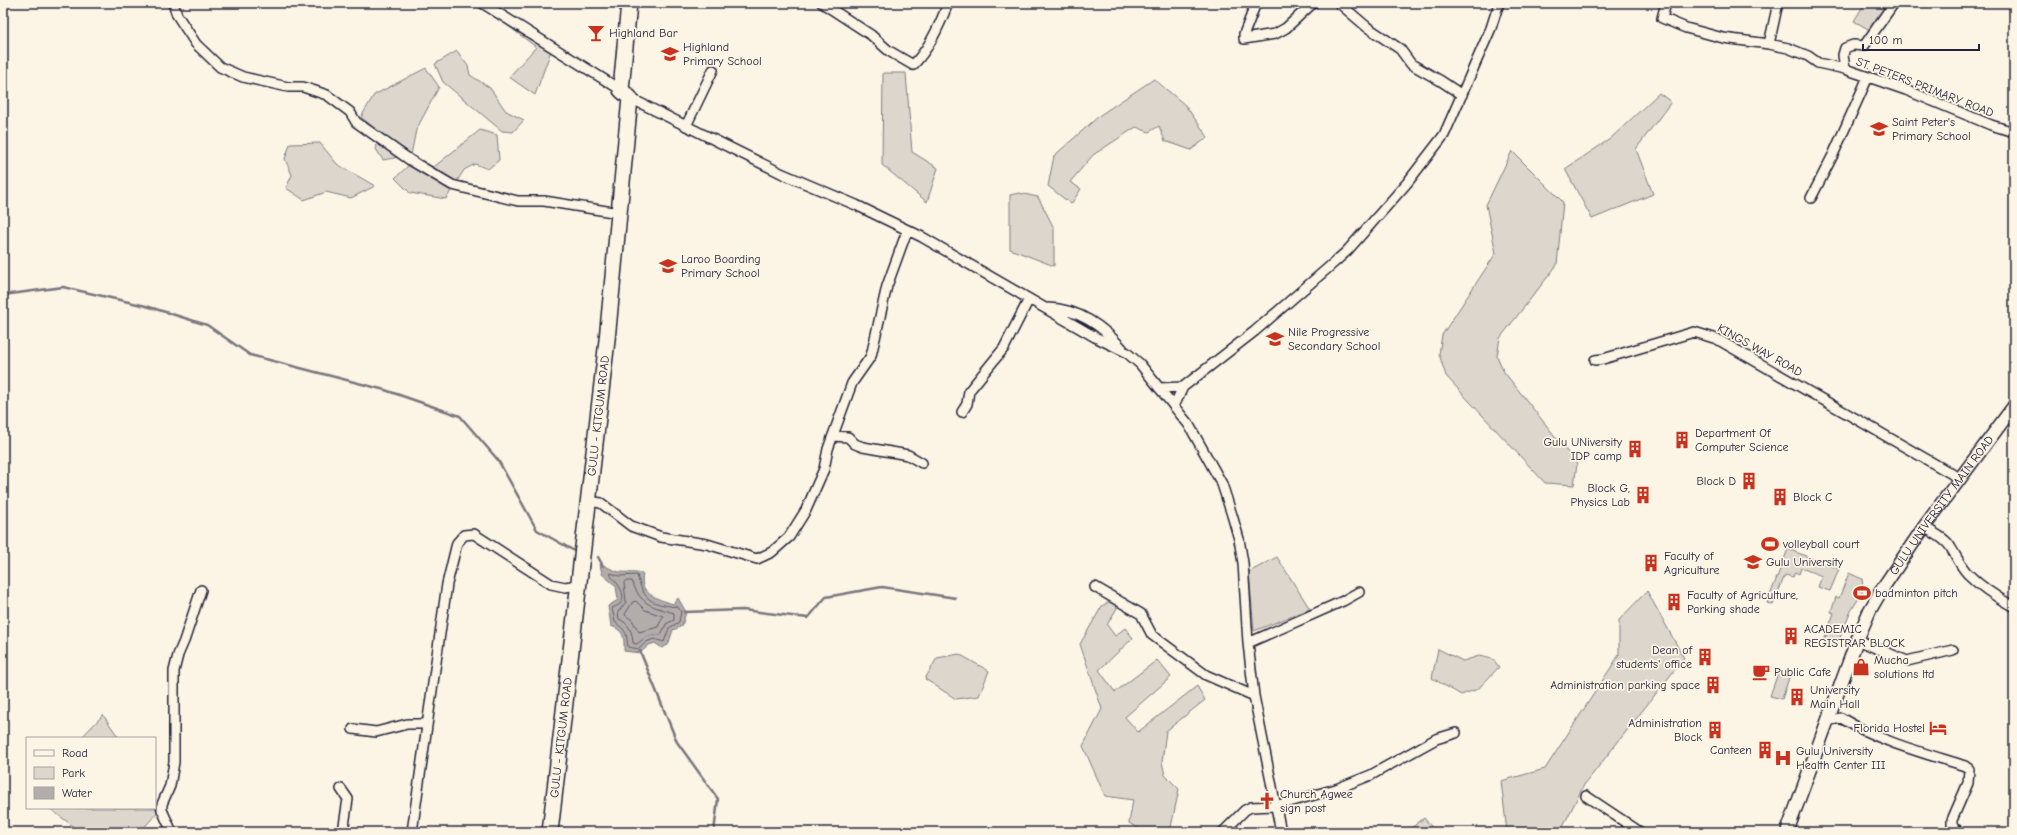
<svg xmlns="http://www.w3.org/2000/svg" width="2017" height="835" font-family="'Comic Neue',sans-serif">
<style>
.green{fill:#dcd6cc;stroke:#7f7c84}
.water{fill:#b2adab;stroke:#78757e}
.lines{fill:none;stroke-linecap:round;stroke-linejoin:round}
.shore{stroke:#5c5a68;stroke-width:1}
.stream{stroke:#78757e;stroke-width:2.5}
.minor-casing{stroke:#22223b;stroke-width:12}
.tertiary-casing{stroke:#22223b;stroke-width:15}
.primary-casing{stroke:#22223b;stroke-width:18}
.minor{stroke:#fcf5e5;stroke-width:9}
.tertiary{stroke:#fcf5e5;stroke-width:12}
.primary{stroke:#fcf5e5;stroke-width:15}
.labels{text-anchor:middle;stroke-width:3.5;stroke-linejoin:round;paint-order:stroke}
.poi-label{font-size:12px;fill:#22223b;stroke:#fcf5e5;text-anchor:start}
.street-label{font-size:12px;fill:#22223b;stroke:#fcf5e5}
</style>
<rect width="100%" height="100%" fill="#fcf5e5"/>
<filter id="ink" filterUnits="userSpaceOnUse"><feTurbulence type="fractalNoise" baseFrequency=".025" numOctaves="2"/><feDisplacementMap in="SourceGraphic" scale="8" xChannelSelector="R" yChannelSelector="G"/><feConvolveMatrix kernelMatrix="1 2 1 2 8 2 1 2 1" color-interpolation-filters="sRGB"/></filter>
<g filter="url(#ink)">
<path class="green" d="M1865 3H1898L1877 34 1854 21Z
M510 14 552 48 535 95 509 77 536 47 503 22Z
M457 51 468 66 470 75 490 88 506 111 524 120 513 132 502 131 443 82 435 64Z
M426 68 439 87 416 130 411 155 383 160 376 149 379 132 361 117 374 95Z
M883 73H906L912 152 938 168 927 202 882 165Z
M1154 79 1185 105 1208 137 1191 150 1165 141 1159 126 1149 132 1136 127 1093 155 1070 182 1081 189 1071 204 1048 186 1054 156 1100 115Z
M1659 93 1671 102 1636 149 1653 194 1592 219 1565 169 1610 139Z
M480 130 497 135 499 160 488 169 475 164 464 170 446 199 410 193 395 178 409 165 421 170 435 166Z
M320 143 337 164 375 186 351 198 326 192 304 200 286 188 292 175 285 159 290 144Z
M1512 151 1563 202 1557 265 1500 338 1497 356 1504 372 1577 464 1574 485 1545 483 1446 376 1439 354 1442 335 1496 253 1486 205Z
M1019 193 1038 197 1054 228V266L1010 249V195Z
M1788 549 1839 569 1830 591 1818 587 1822 576 1801 568 1799 574 1795 572 1793 577 1785 575 1773 605 1767 603Z
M1277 557 1310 609 1254 631 1249 572Z
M1849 573 1862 579 1863 588 1862 593 1851 611 1837 645 1824 641 1834 613 1831 612 1836 597 1839 598Z
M1647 591 1684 658 1584 785 1560 832H1507L1501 781 1545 769 1619 655V620Z
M1114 599 1117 608 1107 625 1115 636 1125 628 1133 638 1099 670 1115 692 1157 660 1171 677 1125 717 1138 732 1197 686 1205 700 1166 731 1162 762 1165 775 1179 789 1170 832H1144L1129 823 1133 800 1105 796 1083 746 1102 709 1080 644 1102 606Z
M1438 649 1463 661 1479 656 1493 659 1499 667 1478 689 1461 695 1432 678Z
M959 654 989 671 979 696 956 699 925 679 937 658Z
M1779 670 1790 675 1782 699 1770 696Z
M103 715 119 738H81Z
M49 808H155L158 812 140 832H69L73 826Z
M1424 818 1436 832H1406Z"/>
<path class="water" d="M600 564C607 566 615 572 621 572 630 573 635 570 643 574 638 594 658 599 673 604L678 598 686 612 682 626 673 630 668 645 662 648 655 643 649 645 640 653 624 651C624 638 625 631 611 626L608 606 618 600 616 586 602 574Z"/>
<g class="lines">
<path class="shore" d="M611 573 619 576 637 575C644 602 652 604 678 607L681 612 679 622 669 628 664 642 654 639 646 642 639 649 628 647C626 631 627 632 615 622L612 608C615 607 619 605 621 603 627 594 616 581 611 576Z
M626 581H632C641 606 652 606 674 613V620L666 624 661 635C651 634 645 637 637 644L633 643C632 632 630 624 619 619L618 612 626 602 624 583Z
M633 602 636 601 645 610 663 616 658 627 639 632 632 620 625 615Z"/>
<path class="stream" d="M3 295 63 287 146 306 207 325 250 355 385 390 460 416 498 460 537 530 578 553
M598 557 603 566
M684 612 743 610 808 618 826 597 882 587 956 598
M640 651 677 742 718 799 714 832"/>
<g class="minor-casing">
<path id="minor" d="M173 3 177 15 196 44 220 67 243 77 288 87H303L327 95 350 112 356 122 410 160 452 185 518 201H544L619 213
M482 3 621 90
M822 3 871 35 889 51 913 65C930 48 940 25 948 3
M1256 3 1244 34V39L1275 34 1286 28 1313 3
M1339 3 1367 27 1400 49 1411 64 1441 81 1462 95
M1666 3 1662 18 1686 28 1723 38 1769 44 1788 48 1808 56 1818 63 1845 69 1906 90 1991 125 2014 132
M1769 44 1778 3
M1845 69 1843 55 1845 48 1853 45 1864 46 1894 3
M630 98 783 174 856 205 922 237 1095 337 1126 352 1140 364 1189 425 1222 484 1232 515 1239 539 1243 563 1248 643 1254 696 1281 832
M686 126 713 70
M1811 198 1833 155 1868 77
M1048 308C1079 309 1102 326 1122 348
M1595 360 1603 359 1694 332 1717 339 1959 478
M1159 388 1183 387
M1174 406 1183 387 1255 331 1328 268 1347 251 1407 183 1444 135 1491 28 1499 3
M962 412 967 404 969 391 1004 348 1029 299
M833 436 848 437 855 444 863 447 908 455 922 463
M589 501 601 503 631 526 661 537 707 544 757 559 772 552 789 537 806 510 824 469 828 449 852 383 871 356 887 286 907 231
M1924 527C1933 533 1946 538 1951 548 1957 557 1960 566 1968 574 1981 587 1998 598 2014 607
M1095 587 1141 614 1152 635 1206 675 1254 696
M1857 640 1907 661 1953 650
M1248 643 1343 601 1359 592
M1827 721 1841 718C1881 742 1921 752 1965 766L1969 769 1968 783 1952 820V826L1960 832
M353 729 376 732 407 724H427
M341 789 348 799 343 832
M1586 796 1640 832
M172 832 162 810V804L170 786 174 762V671L178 655 184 641 201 590
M412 832 447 584 457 543 464 535 474 534 551 584 565 587 578 585
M1223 832 1245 810 1251 807 1275 806 1336 789 1371 775 1436 739 1456 733"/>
</g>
<g class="tertiary-casing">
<g id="tertiary">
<path id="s1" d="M1787 832 1857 640 1870 610 1884 586 1924 527 2014 406"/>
</g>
</g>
<g class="primary-casing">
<g id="primary">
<path id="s2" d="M550 832 607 340 630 98 621 90 629 3"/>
</g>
</g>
<use href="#minor" class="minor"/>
<use href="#tertiary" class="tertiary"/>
<use href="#primary" class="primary"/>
</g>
</g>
<defs>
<g id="bar-bare" transform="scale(1.38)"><path d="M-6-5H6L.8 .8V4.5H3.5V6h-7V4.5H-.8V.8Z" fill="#c8321e" stroke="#fcf5e5" stroke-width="2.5" paint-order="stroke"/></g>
<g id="school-bare" transform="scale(1.38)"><path d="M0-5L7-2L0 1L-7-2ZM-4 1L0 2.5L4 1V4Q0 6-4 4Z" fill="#c8321e" stroke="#fcf5e5" stroke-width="2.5" paint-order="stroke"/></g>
<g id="building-bare" transform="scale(1.38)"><path d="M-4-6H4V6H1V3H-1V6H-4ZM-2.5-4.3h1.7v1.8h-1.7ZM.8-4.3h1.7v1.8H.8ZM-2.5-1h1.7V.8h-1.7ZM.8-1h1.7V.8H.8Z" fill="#c8321e" stroke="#fcf5e5" stroke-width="2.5" paint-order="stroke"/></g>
<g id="stadium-bare" transform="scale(1.38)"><path d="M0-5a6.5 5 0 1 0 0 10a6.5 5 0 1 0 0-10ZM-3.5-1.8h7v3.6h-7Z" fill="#c8321e" stroke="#fcf5e5" stroke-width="2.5" paint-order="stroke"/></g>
<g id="university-bare" transform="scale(1.38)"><path d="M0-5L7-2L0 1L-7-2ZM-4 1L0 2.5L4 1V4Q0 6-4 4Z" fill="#c8321e" stroke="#fcf5e5" stroke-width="2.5" paint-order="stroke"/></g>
<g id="shop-bare" transform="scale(1.38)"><path d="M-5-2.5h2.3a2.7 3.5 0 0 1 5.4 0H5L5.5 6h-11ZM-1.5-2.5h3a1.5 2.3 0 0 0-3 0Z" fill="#c8321e" stroke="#fcf5e5" stroke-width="2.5" paint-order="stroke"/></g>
<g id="cafe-bare" transform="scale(1.38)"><path d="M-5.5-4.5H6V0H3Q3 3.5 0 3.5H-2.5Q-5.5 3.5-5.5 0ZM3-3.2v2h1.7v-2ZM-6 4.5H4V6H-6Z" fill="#c8321e" stroke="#fcf5e5" stroke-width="2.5" paint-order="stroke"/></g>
<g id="hotel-bare" transform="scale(1.38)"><path d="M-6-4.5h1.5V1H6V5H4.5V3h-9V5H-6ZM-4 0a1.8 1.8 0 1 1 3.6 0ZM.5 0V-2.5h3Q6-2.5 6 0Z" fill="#c8321e" stroke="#fcf5e5" stroke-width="2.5" paint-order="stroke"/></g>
<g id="hospital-bare" transform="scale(1.38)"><path d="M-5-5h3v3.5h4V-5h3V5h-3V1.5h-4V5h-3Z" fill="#c8321e" stroke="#fcf5e5" stroke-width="2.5" paint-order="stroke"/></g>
<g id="church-bare" transform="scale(1.38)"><path d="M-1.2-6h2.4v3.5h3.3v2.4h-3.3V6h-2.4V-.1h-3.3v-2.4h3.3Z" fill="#c8321e" stroke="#fcf5e5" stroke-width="2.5" paint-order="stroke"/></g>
</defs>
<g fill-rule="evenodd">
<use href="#bar-bare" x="596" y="33"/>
<use href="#school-bare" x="670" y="54"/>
<use href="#school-bare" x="1879" y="129"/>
<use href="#school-bare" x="668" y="266"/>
<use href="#school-bare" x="1275" y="339"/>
<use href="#building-bare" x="1682" y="440"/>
<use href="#building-bare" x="1635" y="449"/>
<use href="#building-bare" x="1749" y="481"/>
<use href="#building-bare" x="1643" y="495"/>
<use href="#building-bare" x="1780" y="497"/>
<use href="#stadium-bare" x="1770" y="544"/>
<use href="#university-bare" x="1753" y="562"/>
<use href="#building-bare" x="1651" y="563"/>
<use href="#stadium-bare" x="1862" y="593"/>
<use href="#building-bare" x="1674" y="602"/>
<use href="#building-bare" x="1791" y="636"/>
<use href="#building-bare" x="1705" y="657"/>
<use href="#shop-bare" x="1861" y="667"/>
<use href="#cafe-bare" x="1761" y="672"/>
<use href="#building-bare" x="1713" y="685"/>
<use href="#building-bare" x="1797" y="697"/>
<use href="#hotel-bare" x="1938" y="728"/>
<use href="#building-bare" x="1715" y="730"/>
<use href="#building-bare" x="1765" y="750"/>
<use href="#hospital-bare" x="1783" y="758"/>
<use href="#church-bare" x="1267" y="801"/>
</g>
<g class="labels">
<g class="poi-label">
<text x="609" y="37">Highland Bar</text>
<text x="683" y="51">Highland<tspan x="683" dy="14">Primary School</tspan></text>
<text x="1892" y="126">Saint Peter's<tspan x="1892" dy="14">Primary School</tspan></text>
<text x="681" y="263">Laroo Boarding<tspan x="681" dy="14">Primary School</tspan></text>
<text x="1288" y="336">Nile Progressive<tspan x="1288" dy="14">Secondary School</tspan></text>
<text x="1695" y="437">Department Of<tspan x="1695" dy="14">Computer Science</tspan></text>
<text x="1622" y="446" text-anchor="end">Gulu UNiversity<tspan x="1622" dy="14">IDP camp</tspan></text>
<text x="1736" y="485" text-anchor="end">Block D</text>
<text x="1630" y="492" text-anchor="end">Block G,<tspan x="1630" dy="14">Physics Lab</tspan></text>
<text x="1793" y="501">Block C</text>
<text x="1783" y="548">volleyball court</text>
<text x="1664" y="560">Faculty of<tspan x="1664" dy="14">Agriculture</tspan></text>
<text x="1766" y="566">Gulu University</text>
<text x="1875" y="597">badminton pitch</text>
<text x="1687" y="599">Faculty of Agriculture,<tspan x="1687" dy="14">Parking shade</tspan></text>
<text x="1804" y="633">ACADEMIC<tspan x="1804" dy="14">REGISTRAR BLOCK</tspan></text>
<text x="1692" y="654" text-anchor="end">Dean of<tspan x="1692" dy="14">students' office</tspan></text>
<text x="1874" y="664">Mucha<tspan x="1874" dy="14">solutions ltd</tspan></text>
<text x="1774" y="676">Public Cafe</text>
<text x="1700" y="689" text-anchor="end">Administration parking space</text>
<text x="1810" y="694">University<tspan x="1810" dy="14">Main Hall</tspan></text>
<text x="1702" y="727" text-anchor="end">Administration<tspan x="1702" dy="14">Block</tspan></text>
<text x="1925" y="732" text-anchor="end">Florida Hostel</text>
<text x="1752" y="754" text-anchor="end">Canteen</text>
<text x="1796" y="755">Gulu University<tspan x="1796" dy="14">Health Center III</tspan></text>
<text x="1280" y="798">Church Agwee<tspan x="1280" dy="14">sign post</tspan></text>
</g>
<g class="street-label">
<text transform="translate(1925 87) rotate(21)" y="4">ST. PETERS PRIMARY ROAD</text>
<text transform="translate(1760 350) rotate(29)" y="4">KINGS WAY ROAD</text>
<text dy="4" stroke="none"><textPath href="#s2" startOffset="419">GULU - KITGUM ROAD</textPath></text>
<text dy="4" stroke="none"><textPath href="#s1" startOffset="364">GULU UNIVERSITY MAIN ROAD</textPath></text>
<text dy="4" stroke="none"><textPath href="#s2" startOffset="95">GULU - KITGUM ROAD</textPath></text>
</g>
</g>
<rect width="2017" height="835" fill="none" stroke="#fcf5e5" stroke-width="16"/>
<rect x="8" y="8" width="2001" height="819" fill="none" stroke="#22223b" stroke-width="1.5" filter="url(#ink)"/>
<rect x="26" y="737" width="130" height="72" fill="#fcf5e5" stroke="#a5a1a1"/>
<rect x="34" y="750" width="20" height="6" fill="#fcf5e5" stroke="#a5a1a1"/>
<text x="62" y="757" font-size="12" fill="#22223b">Road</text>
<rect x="34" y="767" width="20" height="12" fill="#dcd6cc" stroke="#a5a1a1"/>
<text x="62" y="777" font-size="12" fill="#22223b">Park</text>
<rect x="34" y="787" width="20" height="12" fill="#b2adab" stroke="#a5a1a1"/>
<text x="62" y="797" font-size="12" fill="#22223b">Water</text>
<path d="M1863 44v6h116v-6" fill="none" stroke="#22223b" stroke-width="2"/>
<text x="1869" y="44" font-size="12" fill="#22223b" stroke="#fcf5e5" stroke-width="3" paint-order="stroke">100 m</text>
</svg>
